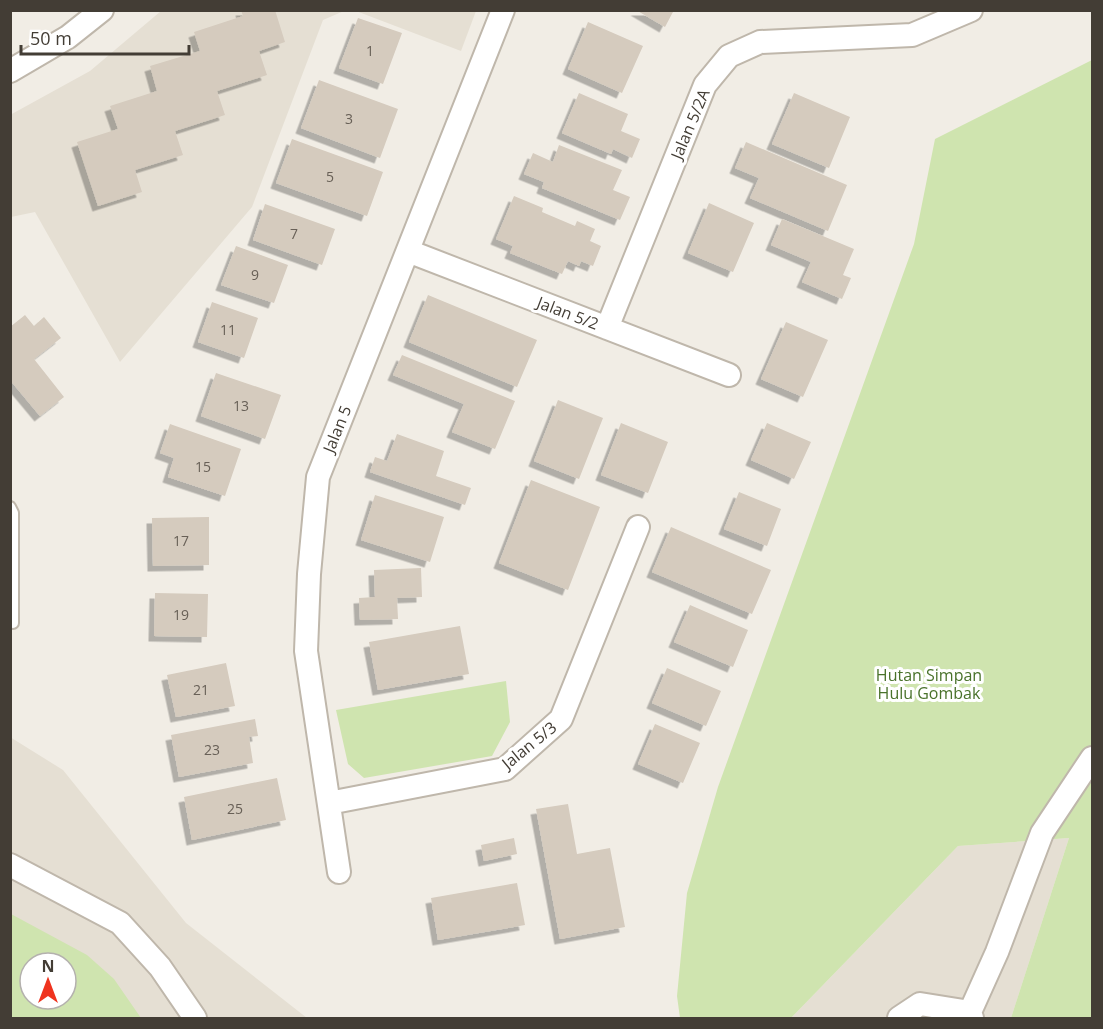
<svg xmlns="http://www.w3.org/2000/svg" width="1103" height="1029" font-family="'Open Sans',sans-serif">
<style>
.residential{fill:#e5dfd3;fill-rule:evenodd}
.green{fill:#cfe4af;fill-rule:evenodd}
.building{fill:#d5cbbe;filter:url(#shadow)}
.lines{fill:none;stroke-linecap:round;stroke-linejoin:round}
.lane-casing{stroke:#bfb7ab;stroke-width:14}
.street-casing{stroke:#bfb7ab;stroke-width:26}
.lane{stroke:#fff;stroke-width:10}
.street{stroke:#fff;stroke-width:22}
.labels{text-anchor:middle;stroke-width:6;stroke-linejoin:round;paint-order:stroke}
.number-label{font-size:14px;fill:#686057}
.street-label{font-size:16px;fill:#433d35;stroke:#fff}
.park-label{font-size:16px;fill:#49722b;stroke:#fff}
</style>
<defs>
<filter id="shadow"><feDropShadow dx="-5.5" dy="5.5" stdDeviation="0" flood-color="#0004"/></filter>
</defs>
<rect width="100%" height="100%" fill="#f1ede5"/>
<path class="residential" d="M161 11H344L323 20 252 207 120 362 35 212 11 217 10 115 90 71Z
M356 11H476L461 51Z
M10 737 63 770 186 923 307 1018H11ZM30 963H66V999H30Z
M1069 838 1011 1018H791L958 846Z"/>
<path class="green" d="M1092 60V1018H1011L1069 838 958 846 791 1018H680L677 996 687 893 718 787 914 244 935 139Z
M506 681 510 722 492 756 364 778 348 764 336 710Z
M11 914 87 955 114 979 141 1018H11ZM30 963H66V999H30Z"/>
<path class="building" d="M241 10H275L285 42 259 51 267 75 217 91 225 115 175 131 183 155 135 170 142 192 98 206 77 142 118 129 110 106 157 91 150 66 200 51 194 32 243 16Z
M636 10H674L665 27Z
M358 18 402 33 383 84 339 68Z
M588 22 643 46 622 93 568 69Z
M319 80 398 109 380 158 301 128Z
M579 93 628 114 621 131 640 139 632 158 613 149 611 154 562 133Z
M794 93 850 117 829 168 772 144Z
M292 139 383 172 367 216 276 183Z
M746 142 847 185 828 231 750 198 759 178 735 168Z
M559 145 622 170 613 190 630 197 620 220 542 188 544 182 524 174 533 153 553 162Z
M514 196 543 208 542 212 575 226 577 221 595 229 590 241 601 246 593 266 581 261 579 266 568 261 562 274 510 253 513 246 496 239Z
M709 203 754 223 733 272 688 253Z
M265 204 335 229 322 265 253 240Z
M782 219 854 249 843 275 851 278 842 299 802 282 811 262 771 245Z
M236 246 288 265 274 303 221 285Z
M428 295 537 340 517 387 409 342Z
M212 302 258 318 244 358 198 342Z
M25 315 34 326 44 317 61 338 34 359 64 397 40 416 10 380V327Z
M786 322 828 340 803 397 761 379Z
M402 355 515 401 495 449 452 432 464 404 393 375Z
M216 373 281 395 265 439 201 416Z
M558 400 603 418 579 479 534 461Z
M621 423 668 442 648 493 601 475Z
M767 423 811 442 794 479 751 460Z
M170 424 241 449 225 496 168 477 174 458 160 453Z
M397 434 444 451 436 476 471 488 465 505 370 472 375 457 387 461Z
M531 480 600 507 568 590 499 563Z
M739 492 781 509 767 546 724 529Z
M375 495 444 517 430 562 361 540Z
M209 517V565L153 566 152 518Z
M671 527 771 570 752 614 652 572Z
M421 568 422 597 397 598 398 619 360 620 359 598 375 597 374 570Z
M155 593 208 594 207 637 154 636Z
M690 605 748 630 733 667 674 642Z
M460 626 469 674 378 690 369 642Z
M226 663 235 706 176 717 167 675Z
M667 668 721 691 706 726 652 703Z
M255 719 258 736 249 737 253 763 179 777 171 735Z
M655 724 700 743 683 783 638 764Z
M277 778 286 820 192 840 184 797Z
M568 804 577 854 610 848 625 927 560 939 536 809Z
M514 838 517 854 484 861 481 845Z
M517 883 525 925 438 940 431 898Z"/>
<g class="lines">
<g class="lane-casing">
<path id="lane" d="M10 507 13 513V623"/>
</g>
<g class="street-casing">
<path id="street" d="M10 71 68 37 102 10
M408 251 729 375
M607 328 705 85 729 56 760 42 912 35 971 10
M329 803 505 769 561 719 638 527
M10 865 120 923 160 967 195 1018
M339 872 306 651 309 574 318 477 503 10
M899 1018 920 1004 970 1012
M972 1018 970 1012 997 952 1042 833 1092 758"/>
</g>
<use href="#lane" class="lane"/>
<use href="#street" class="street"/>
</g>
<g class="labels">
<g class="number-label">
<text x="370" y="56">1</text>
<text x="349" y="124">3</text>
<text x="330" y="182">5</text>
<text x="294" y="239">7</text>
<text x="255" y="280">9</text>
<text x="228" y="335">11</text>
<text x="241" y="411">13</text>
<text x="203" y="472">15</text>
<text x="181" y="546">17</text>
<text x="181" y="620">19</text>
<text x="201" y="695">21</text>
<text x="212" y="755">23</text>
<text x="235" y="814">25</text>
</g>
<g class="street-label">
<text transform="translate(690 124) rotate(-67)" y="6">Jalan 5/2A</text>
<text transform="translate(568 313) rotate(21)" y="6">Jalan 5/2</text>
<text transform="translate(337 429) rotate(-68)" y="6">Jalan 5</text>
<text transform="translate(529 745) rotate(-39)" y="6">Jalan 5/3</text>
</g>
<g class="park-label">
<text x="929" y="681">Hutan Simpan<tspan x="929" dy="18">Hulu Gombak</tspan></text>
</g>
</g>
<rect width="1103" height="1029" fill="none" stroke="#433d35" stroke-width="24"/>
<g transform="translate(48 981)"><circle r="28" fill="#ffffff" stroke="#b4b1ae" stroke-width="1.5"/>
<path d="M0-4.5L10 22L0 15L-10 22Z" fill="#ef331e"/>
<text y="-9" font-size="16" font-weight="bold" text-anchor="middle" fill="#433d35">N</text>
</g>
<path d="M21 45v9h168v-9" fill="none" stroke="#433d35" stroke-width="3"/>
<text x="30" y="45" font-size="18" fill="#433d35" stroke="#ffffff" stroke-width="4.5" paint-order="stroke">50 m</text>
</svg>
